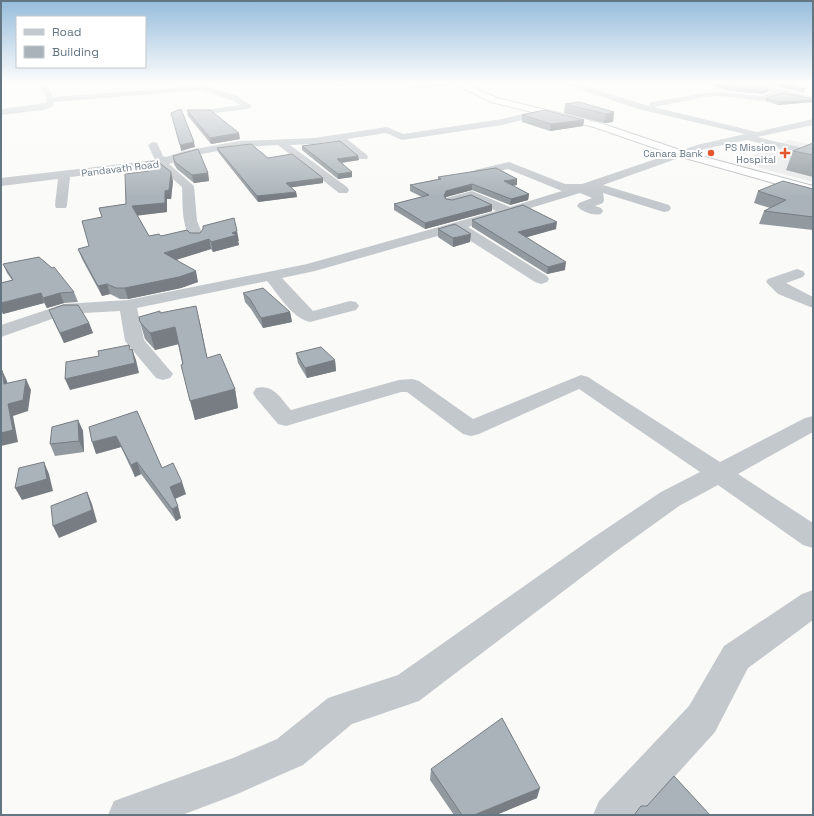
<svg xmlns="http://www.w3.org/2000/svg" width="814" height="816" font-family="'Space Grotesk',sans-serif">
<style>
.built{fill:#e8e9e9}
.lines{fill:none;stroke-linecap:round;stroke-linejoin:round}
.highway-casing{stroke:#b4b9bd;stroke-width:2}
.minor{fill:#c3c8cc;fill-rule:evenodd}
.highway{fill:#fff;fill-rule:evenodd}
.wall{fill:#929a9f}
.shaded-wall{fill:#777d82}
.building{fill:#aab3b9;stroke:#777d82}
.poi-dot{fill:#e4572e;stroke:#fff;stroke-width:1.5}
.labels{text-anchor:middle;stroke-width:4;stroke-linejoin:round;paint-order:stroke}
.far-poi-label{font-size:10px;fill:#657683;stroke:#fff;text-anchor:end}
.far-street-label{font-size:10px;fill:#657683;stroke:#fff}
</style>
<rect width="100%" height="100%" fill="#fafaf8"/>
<path class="built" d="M789 140 813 145V182L738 162Z"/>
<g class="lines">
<g class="highway-casing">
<path id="highway" d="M451 82H461L497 98 600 123 686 152 813 186V194L678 156 594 127 491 102Z"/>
</g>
<path class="minor" d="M33 82C47 82 48 86 53 97L201 86 203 82H210L208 87 237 96 252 106 248 109 199 115 198 113 199 111 240 105 231 100 202 90 54 102 52 107 43 110 1 115V109L45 103 47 100 43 91Z
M343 82H360L339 87V83Z
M439 82 460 83 456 85 416 89 412 87 416 85Z
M559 82H571L649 106V103L652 102 705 93 721 92 761 96 773 92 765 90V86H768L813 97V101L782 94 762 101 721 96 705 97 654 107 757 132 813 119V125L757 137 807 149 808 151 803 154 747 140 704 149 603 185 669 205 671 208 669 211 664 212 603 193 604 200 603 203 595 206 601 208 603 211 601 214C593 216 582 212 577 206L579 203 592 198 580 193 468 227 547 276 549 279 547 282 541 284 535 282 455 231 315 271 282 278 313 311 350 301 356 302 359 306 356 310 310 322C292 318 279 295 267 281L137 308 144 340 173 374 170 378 163 380 156 378 125 341 120 311 66 314 1 337V325L64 304 128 300 307 264 496 211 471 199 451 205 446 204 445 201 446 198 472 191 510 207 562 191 508 169 479 175 475 174 473 172 475 170 509 162 565 184H582L697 145 745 134 638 109Z
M544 109 547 110 548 112 547 114 502 125 402 140 386 133 347 139 367 155 368 157 367 159H359L337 141 314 144 290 145 347 187 349 190 347 193H339L278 145C241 147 204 150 169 164L194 186 197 221 204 238 202 241 197 242 192 241C181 225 183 205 182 187L159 167 70 177 67 205 66 208H56L55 205 58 179 1 186V178L155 160 148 145 153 142 157 143 163 156 166 157 184 151 239 141 314 138 387 127 403 134 502 119Z
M797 269 803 271 805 274 803 277 786 283 813 297V308L778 294 766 282 768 279Z
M581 375 588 377 720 462 805 418 813 416V432L738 474 813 523V548L803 545 718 485 679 506 611 555 419 701 352 724 303 765 235 795 182 815H108L114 801 233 758 277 739 328 698 398 675 591 539 661 492 700 472 579 389 479 434 471 436 463 434 407 392H401L286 426 278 424 256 398 253 393 256 388C274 384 280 398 291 410L399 380 412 379 419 381 473 419Z
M813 590V620L748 668 715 732 640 815H593L599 801 689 706 724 646 802 594Z"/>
<use href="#highway" class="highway"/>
</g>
<path class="wall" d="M705 82H780L805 89 804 93 768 84 765 86V87L769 88 768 92 761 94 730 91 705 84Z
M766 98 813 102 778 105 765 101Z
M565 104 614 112 613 122 604 123 564 113Z
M187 110 240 139 211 144 188 116Z
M522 115 584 120 583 126 550 131 522 122Z
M813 143V177L786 170 793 151Z
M302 146 359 160 342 163 352 177 338 179 302 150Z
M217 148 268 158 323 183 291 187 296 192 297 197 258 202 218 152Z
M173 156 208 173 209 181 194 183 177 169 174 164Z
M146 162 173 181 171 199H167V212L137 215 149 236H161L190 233 239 241H238L239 245 213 252 211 249 176 260 198 282 181 288 128 299H120L110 294 102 296 82 259 78 249 89 246 102 217 99 208 126 204 149 171Z
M438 177 517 179V185L512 186 529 194 528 200 510 205 472 190 446 197 445 198 446 199 492 211 425 229 394 210V204L422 197 410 191V185L438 179Z
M813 189V230L759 224 764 211 770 208 754 203 758 191Z
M472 220 556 229 526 237 565 270 547 274 472 227Z
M438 229 470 242 453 247 438 237Z
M3 264 74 292 78 302 64 303 47 308 44 303 3 314 1 309V283L12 280 7 273Z
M243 293 290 312 292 322 263 328 251 309 245 302Z
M49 310 89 323 93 333 64 343 53 320Z
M160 313 200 323 207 358 235 389 238 408 195 420 178 344 155 350 145 339 140 322Z
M296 353 335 360 336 371 307 378 298 363Z
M137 411 162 468 186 494 175 499 181 518 176 521 141 474 135 477 121 447 96 454Z
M78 420 83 431 84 452 55 456 50 444Z
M431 769 537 798 496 815H454L430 780Z"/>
<path class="shaded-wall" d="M765 82H769L768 84 764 86Z
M769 88 768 92 761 94 762 91Z
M813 100V102L778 105 779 102Z
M614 112 613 122 604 123 606 114Z
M584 120 583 126 550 131 551 124Z
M239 133 240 139 211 144 210 138Z
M194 142 195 147 181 151 180 145Z
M358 156 359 160 337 163V159Z
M171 172 173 181 171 199H167V212L135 216 132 206 165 191Z
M352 172V177L338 179V174Z
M208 173 209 181 194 183 192 175Z
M323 178V183L287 188 286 183Z
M517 179V185L503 187 504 181Z
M472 184V190L446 197 444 201V196L446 191Z
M296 192 297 197 258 202 257 196Z
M529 194 528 200 510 205 511 199Z
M492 205V211L425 229V223Z
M557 222 556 229 517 240 518 232Z
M237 231 239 241H238L239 245 213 252 211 242 232 233Z
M471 234 470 242 453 247V238Z
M209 239 211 249 166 263 164 253Z
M566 262 565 270 547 274 548 267Z
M196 271 198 282 181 288 128 299 125 288Z
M107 284 110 294 102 296 98 286Z
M41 293 44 303 3 314 1 309V303Z
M60 293 64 303 47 308 43 298Z
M196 306 200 323 211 376 207 358Z
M290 312 292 322 263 328 261 318Z
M89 323 93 333 64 343 60 333Z
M175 327 179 344 155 350 150 333Z
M132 349 136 360 139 373 70 390 65 379Z
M335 360 336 371 307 378 305 368Z
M2 370 7 381 10 396 4 384Z
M26 379 31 390 28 411 13 416 18 442 1 446V433L8 404Z
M235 389 238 408 195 420 190 401Z
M78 420 83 431 84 452 79 441Z
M116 436 121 447 96 454 92 442Z
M44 462 49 474 53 491 22 500 15 488Z
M137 462 141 474 135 477 131 465Z
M182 482 186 494 174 499 170 487Z
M87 492 92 504 97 522 59 538 53 526Z
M178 506 181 518 176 521 172 509Z
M540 788 537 798 496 815H474Z"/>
<path class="building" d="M712 82H765V87L769 88 762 91 731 88Z
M776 82H780L805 89Z
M783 93 813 99V100L779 102 766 98Z
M579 102 614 112 606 114 565 104Z
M181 109 194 142 180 145 171 113Z
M187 110H210L239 133 210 138Z
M544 110 584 120 551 124 522 115Z
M340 141 358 156 337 159 352 172 338 174 302 146Z
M813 143V155L793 151Z
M251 144 268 158 292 154 323 178 286 183 296 192 257 196 217 148Z
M198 149 208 173 192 175 175 162 173 156Z
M157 161 171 172 169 190 165 191V203L132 206 149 236 159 234 161 236 187 230 190 233H200L203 229V226L234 218 237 231 232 233 237 235 211 242 209 239 164 253 196 271 179 277 125 288H116L107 284 98 286 78 249 89 246 82 221 102 217 99 208 126 204 125 174 149 171 146 162Z
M496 168 517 179 504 181 529 194 511 199 472 184 446 191 444 196 446 199 452 200 471 195 492 205 425 223 394 204 429 195 410 185 441 179 438 177Z
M783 181 813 189V217L764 211 786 200 758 191Z
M523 205 557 222 518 232 566 262 548 267 472 220Z
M455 224 471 234 453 238 438 229Z
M39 257 52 268 54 267 74 292 60 293 43 298 41 293 1 303V283L13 280 3 264Z
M263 288 290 312 261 318 250 299 243 293Z
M63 305H78L89 323 60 333 49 310Z
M196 306 207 358 220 354 235 389 190 401 181 365 183 364 175 327 150 333 140 322 139 317 160 311V313Z
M129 345 130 350 132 349 135 363 65 379 66 362 99 356 98 351Z
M321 347 335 360 305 368 296 353Z
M1 370H2L4 384 26 379 23 400 8 404 13 430 1 433Z
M137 411 162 468 173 463 182 482 170 487 178 506 172 509 137 462 131 465 116 436 92 442 89 427Z
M78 420 79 441 50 444 52 427Z
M44 462 47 479 15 488 19 468Z
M87 492 92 510 53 526 51 506Z
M502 718 540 788 474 815H462L431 769Z
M674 776 710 815H634L641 806H647Z"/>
<linearGradient id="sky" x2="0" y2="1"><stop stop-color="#96bcdc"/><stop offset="0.42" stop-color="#fdfdfc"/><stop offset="1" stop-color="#fdfdfc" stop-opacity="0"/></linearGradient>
<rect width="814" height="197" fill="url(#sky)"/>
<g class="poi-dot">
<circle cx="711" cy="153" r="4"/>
<path d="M783 147h4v4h4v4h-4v4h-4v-4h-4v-4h4z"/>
</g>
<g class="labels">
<g class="far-poi-label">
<text x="776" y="151">PS Mission<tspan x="776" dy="12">Hospital</tspan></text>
<text x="703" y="157">Canara Bank</text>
</g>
<g class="far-street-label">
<text transform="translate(120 168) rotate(-7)" y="4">Pandavath Road</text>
</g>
</g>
<rect width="814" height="816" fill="none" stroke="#657683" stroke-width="4"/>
<rect x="16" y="16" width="130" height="52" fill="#ffffff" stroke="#c1c8cd"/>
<rect x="24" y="29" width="20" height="6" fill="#c3c8cc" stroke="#c1c8cd"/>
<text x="52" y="36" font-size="12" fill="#657683">Road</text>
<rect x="24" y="46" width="20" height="12" fill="#aab3b9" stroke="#c1c8cd"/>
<text x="52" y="56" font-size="12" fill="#657683">Building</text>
</svg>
